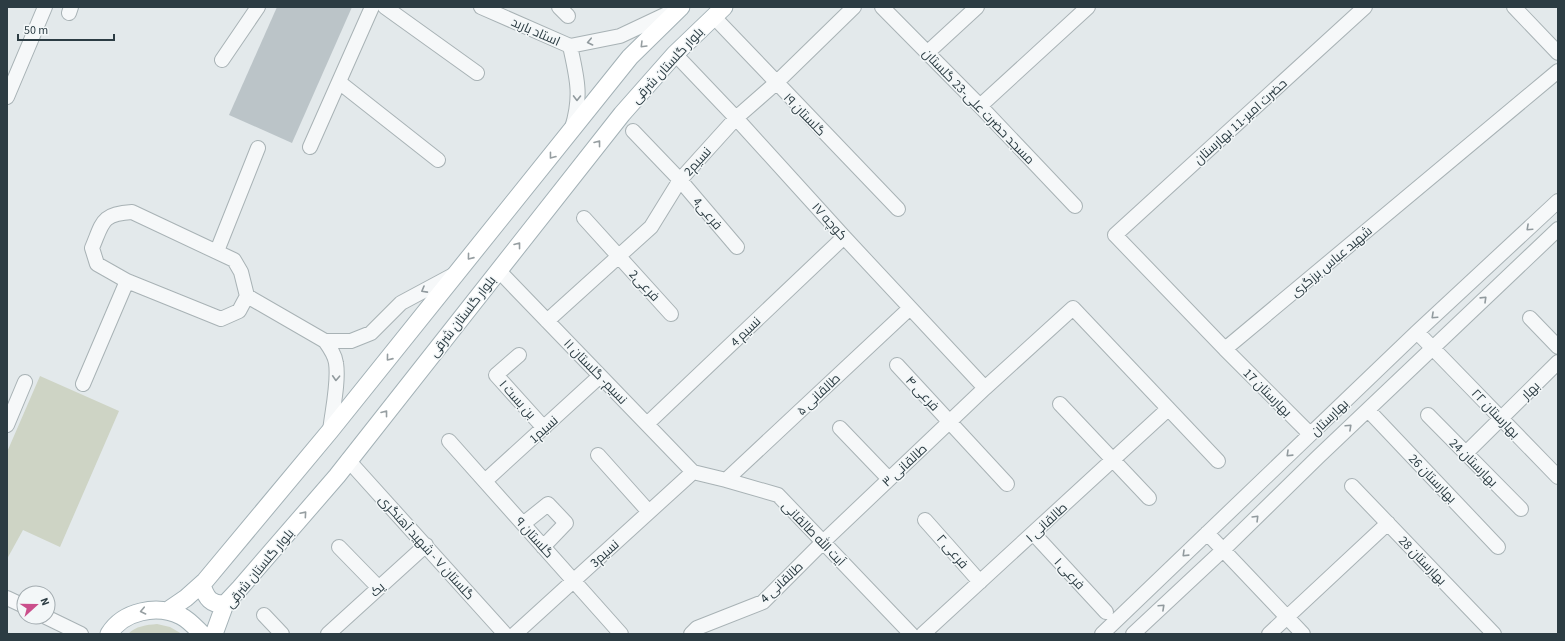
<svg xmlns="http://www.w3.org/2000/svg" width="1565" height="641" font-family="'Source Sans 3',Cairo,sans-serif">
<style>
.green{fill:#ced4c5}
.building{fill:#bbc4c8}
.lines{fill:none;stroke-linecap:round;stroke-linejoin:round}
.minor-casing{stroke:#a8b2b5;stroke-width:16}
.major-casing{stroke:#a3b1b6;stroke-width:19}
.minor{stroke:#f6f8f9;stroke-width:14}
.major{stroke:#fff;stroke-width:17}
.oneway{stroke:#919a9e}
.oneway2{stroke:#969ea1}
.labels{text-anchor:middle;stroke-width:3;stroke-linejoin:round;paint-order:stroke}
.street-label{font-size:13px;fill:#2c3c43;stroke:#f3f7f8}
</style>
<rect width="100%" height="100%" fill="#e3e9eb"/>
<path class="green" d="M40 376 119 411 60 547 23 530 7 559V452Z
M157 624 170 627 182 634H128C136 626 146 625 157 624Z"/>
<path class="building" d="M277 7H352L292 143 229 115Z"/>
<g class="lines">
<g class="minor-casing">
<path id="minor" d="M385 7 477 73
M481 7 570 46
M559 7 568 16
M882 7 980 106 1075 206
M1365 7 1115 235 1225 349 1558 71
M1514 7 1558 53
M69 13 71 7
M714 17 898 209
M570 46 620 36 673 11
M570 46C577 78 582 96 572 128
M927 53 977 7
M675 54 736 118 844 237 985 388
M222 60 258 7
M339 82 438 160
M7 97 45 7
M980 106 1088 7
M633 131 680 180 737 247
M310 147 372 7
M132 212 234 260 241 272 247 296 239 311 221 319 127 281 97 264 92 248C103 222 101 214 132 212Z
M584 218 671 314
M217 251 258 148
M498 270 693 472
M247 296 325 341C330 348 335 355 336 363 339 382 332 412 330 431
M1530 318 1558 347
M547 321 651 227 680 180 736 118 776 83 854 7
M1417 332 1558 477
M325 341H351L371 333 401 303 455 274
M1225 349 1310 434
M519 355 496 375 544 428
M897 365 1007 484
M83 384 127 281
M1060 404 1149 498
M1368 410 1498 547
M1428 415 1521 509
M647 424 844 237
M7 425 25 382
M840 428 889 479
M449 441 621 634
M1466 453 1558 362
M598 455 649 512
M348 460 505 634
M693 472 726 480 778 495 911 634
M726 480 910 308
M485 481 600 376
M1352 486 1494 634
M925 520 980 582
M523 524 548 504 566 523 543 547
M1033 533 1106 612
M1207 533 1303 634
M339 547 379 588
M7 598 24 606
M264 615 282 634
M46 617 81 634
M328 634 426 545
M515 634 693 472
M691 634 697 628 763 602 823 542 985 388 1073 308 1218 461
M923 634 1168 409
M1102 634 1417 332 1558 201
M1133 634 1223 550 1318 457 1558 229
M1269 634 1388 523"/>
</g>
<g class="major-casing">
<path id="major" d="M202 585C206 598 211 605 225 604
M167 611 186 598 205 581 330 431 630 57 681 7
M109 634C123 611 157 604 181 616 189 620 195 627 202 634
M214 634 225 604 240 588 337 476 622 114 675 54 724 7"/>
</g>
<use href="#minor" class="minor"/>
<use href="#major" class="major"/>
</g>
<defs><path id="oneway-chevron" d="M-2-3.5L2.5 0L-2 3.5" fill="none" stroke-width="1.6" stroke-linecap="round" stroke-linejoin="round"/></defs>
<g class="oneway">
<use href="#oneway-chevron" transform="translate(590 42) rotate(168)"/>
<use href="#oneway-chevron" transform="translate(577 98) rotate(91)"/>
<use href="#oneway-chevron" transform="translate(1529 228) rotate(137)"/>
<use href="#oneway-chevron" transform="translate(424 290) rotate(151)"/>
<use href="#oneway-chevron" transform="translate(1484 299) rotate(-44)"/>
<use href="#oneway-chevron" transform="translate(1434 316) rotate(137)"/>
<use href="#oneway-chevron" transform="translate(336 378) rotate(93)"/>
<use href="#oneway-chevron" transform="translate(1349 427) rotate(-43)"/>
<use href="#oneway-chevron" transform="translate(1289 454) rotate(136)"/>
<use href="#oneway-chevron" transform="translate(1256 518) rotate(-45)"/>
<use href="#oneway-chevron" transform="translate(1185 554) rotate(136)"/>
<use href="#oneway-chevron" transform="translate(1162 607) rotate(-43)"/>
</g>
<g class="oneway2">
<use href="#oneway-chevron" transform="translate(643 45) rotate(135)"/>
<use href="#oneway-chevron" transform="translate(598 143) rotate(-52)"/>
<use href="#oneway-chevron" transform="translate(552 156) rotate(128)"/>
<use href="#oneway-chevron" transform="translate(518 245) rotate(-52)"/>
<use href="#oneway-chevron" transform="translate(470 257) rotate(129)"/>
<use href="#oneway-chevron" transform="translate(389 358) rotate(129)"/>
<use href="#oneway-chevron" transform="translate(385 413) rotate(-52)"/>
<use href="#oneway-chevron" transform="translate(304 514) rotate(-49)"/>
<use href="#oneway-chevron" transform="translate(143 611) rotate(168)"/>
</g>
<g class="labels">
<g class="street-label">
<text transform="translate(536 31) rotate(24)" y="5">استاد باربد</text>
<text transform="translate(667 65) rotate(-47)" y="5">بلوار گلستان شرقی</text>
<text transform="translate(979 106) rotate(46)" y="5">مسجد حضرت علی-23 گلستان</text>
<text transform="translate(805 114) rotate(46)" y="5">گلستان ۱۹</text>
<text transform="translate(1240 121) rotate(-42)" y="5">حضرت امیر-11 بهارستان</text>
<text transform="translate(697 161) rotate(-48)" y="5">نسیم2</text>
<text transform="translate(708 213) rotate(50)" y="5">فرعی4</text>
<text transform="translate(830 221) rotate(48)" y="5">کوچه ۱۷</text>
<text transform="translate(1331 261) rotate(-40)" y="5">شهید عباس برزگری</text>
<text transform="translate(645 285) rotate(47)" y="5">فرعی2</text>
<text transform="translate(462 316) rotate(-52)" y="5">بلوار گلستان شرقی</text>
<text transform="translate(745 331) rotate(-44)" y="5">نسیم 4</text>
<text transform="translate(596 371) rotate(46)" y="5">نسیم- گلستان ۱۱</text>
<text transform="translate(1530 390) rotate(-44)" y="5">بهار</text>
<text transform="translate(1268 392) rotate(45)" y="5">بهارستان 17</text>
<text transform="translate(923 393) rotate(47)" y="5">فرعی ۴</text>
<text transform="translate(818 394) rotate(-43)" y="5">طالقانی ۵</text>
<text transform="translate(518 399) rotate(48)" y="5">بن بست ۱</text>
<text transform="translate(1496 413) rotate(46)" y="5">بهارستان ۲۲</text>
<text transform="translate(1329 417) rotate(-44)" y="5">بهارستان</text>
<text transform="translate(543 429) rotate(-42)" y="5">نسیم1</text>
<text transform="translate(1474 462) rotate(45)" y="5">بهارستان 24</text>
<text transform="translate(904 465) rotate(-43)" y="5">طالقانی ۳</text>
<text transform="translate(1433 478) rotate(46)" y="5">بهارستان 26</text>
<text transform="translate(1046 522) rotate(-43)" y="5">طالقانی ۱</text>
<text transform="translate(814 533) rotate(46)" y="5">آیت الله طالقانی</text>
<text transform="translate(535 537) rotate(48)" y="5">گلستان ۹</text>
<text transform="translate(427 547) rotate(48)" y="5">گلستان ۷ - شهید آهنگری</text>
<text transform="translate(953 551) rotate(49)" y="5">فرعی ۲</text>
<text transform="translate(604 553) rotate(-42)" y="5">نسیم3</text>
<text transform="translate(1423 560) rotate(46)" y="5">بهارستان 28</text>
<text transform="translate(259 568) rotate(-50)" y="5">بلوار گلستان شرقی</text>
<text transform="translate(1070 573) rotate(47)" y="5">فرعی ۱</text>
<text transform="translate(781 582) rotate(-43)" y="5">طالقانی 4</text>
<text transform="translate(377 589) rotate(-42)" y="5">یک</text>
</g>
</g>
<rect width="1565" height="641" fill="none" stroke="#2c3c43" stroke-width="16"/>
<g transform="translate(36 605) rotate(69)"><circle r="19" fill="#f3f7f8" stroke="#a3acb0"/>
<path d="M0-3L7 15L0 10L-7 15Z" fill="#ca4f8b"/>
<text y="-6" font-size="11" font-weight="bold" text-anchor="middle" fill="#2c3c43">N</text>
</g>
<path d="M18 34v6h96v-6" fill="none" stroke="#2c3c43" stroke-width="2"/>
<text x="24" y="34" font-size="12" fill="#2c3c43" stroke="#f3f7f8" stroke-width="3" paint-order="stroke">50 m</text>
</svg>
